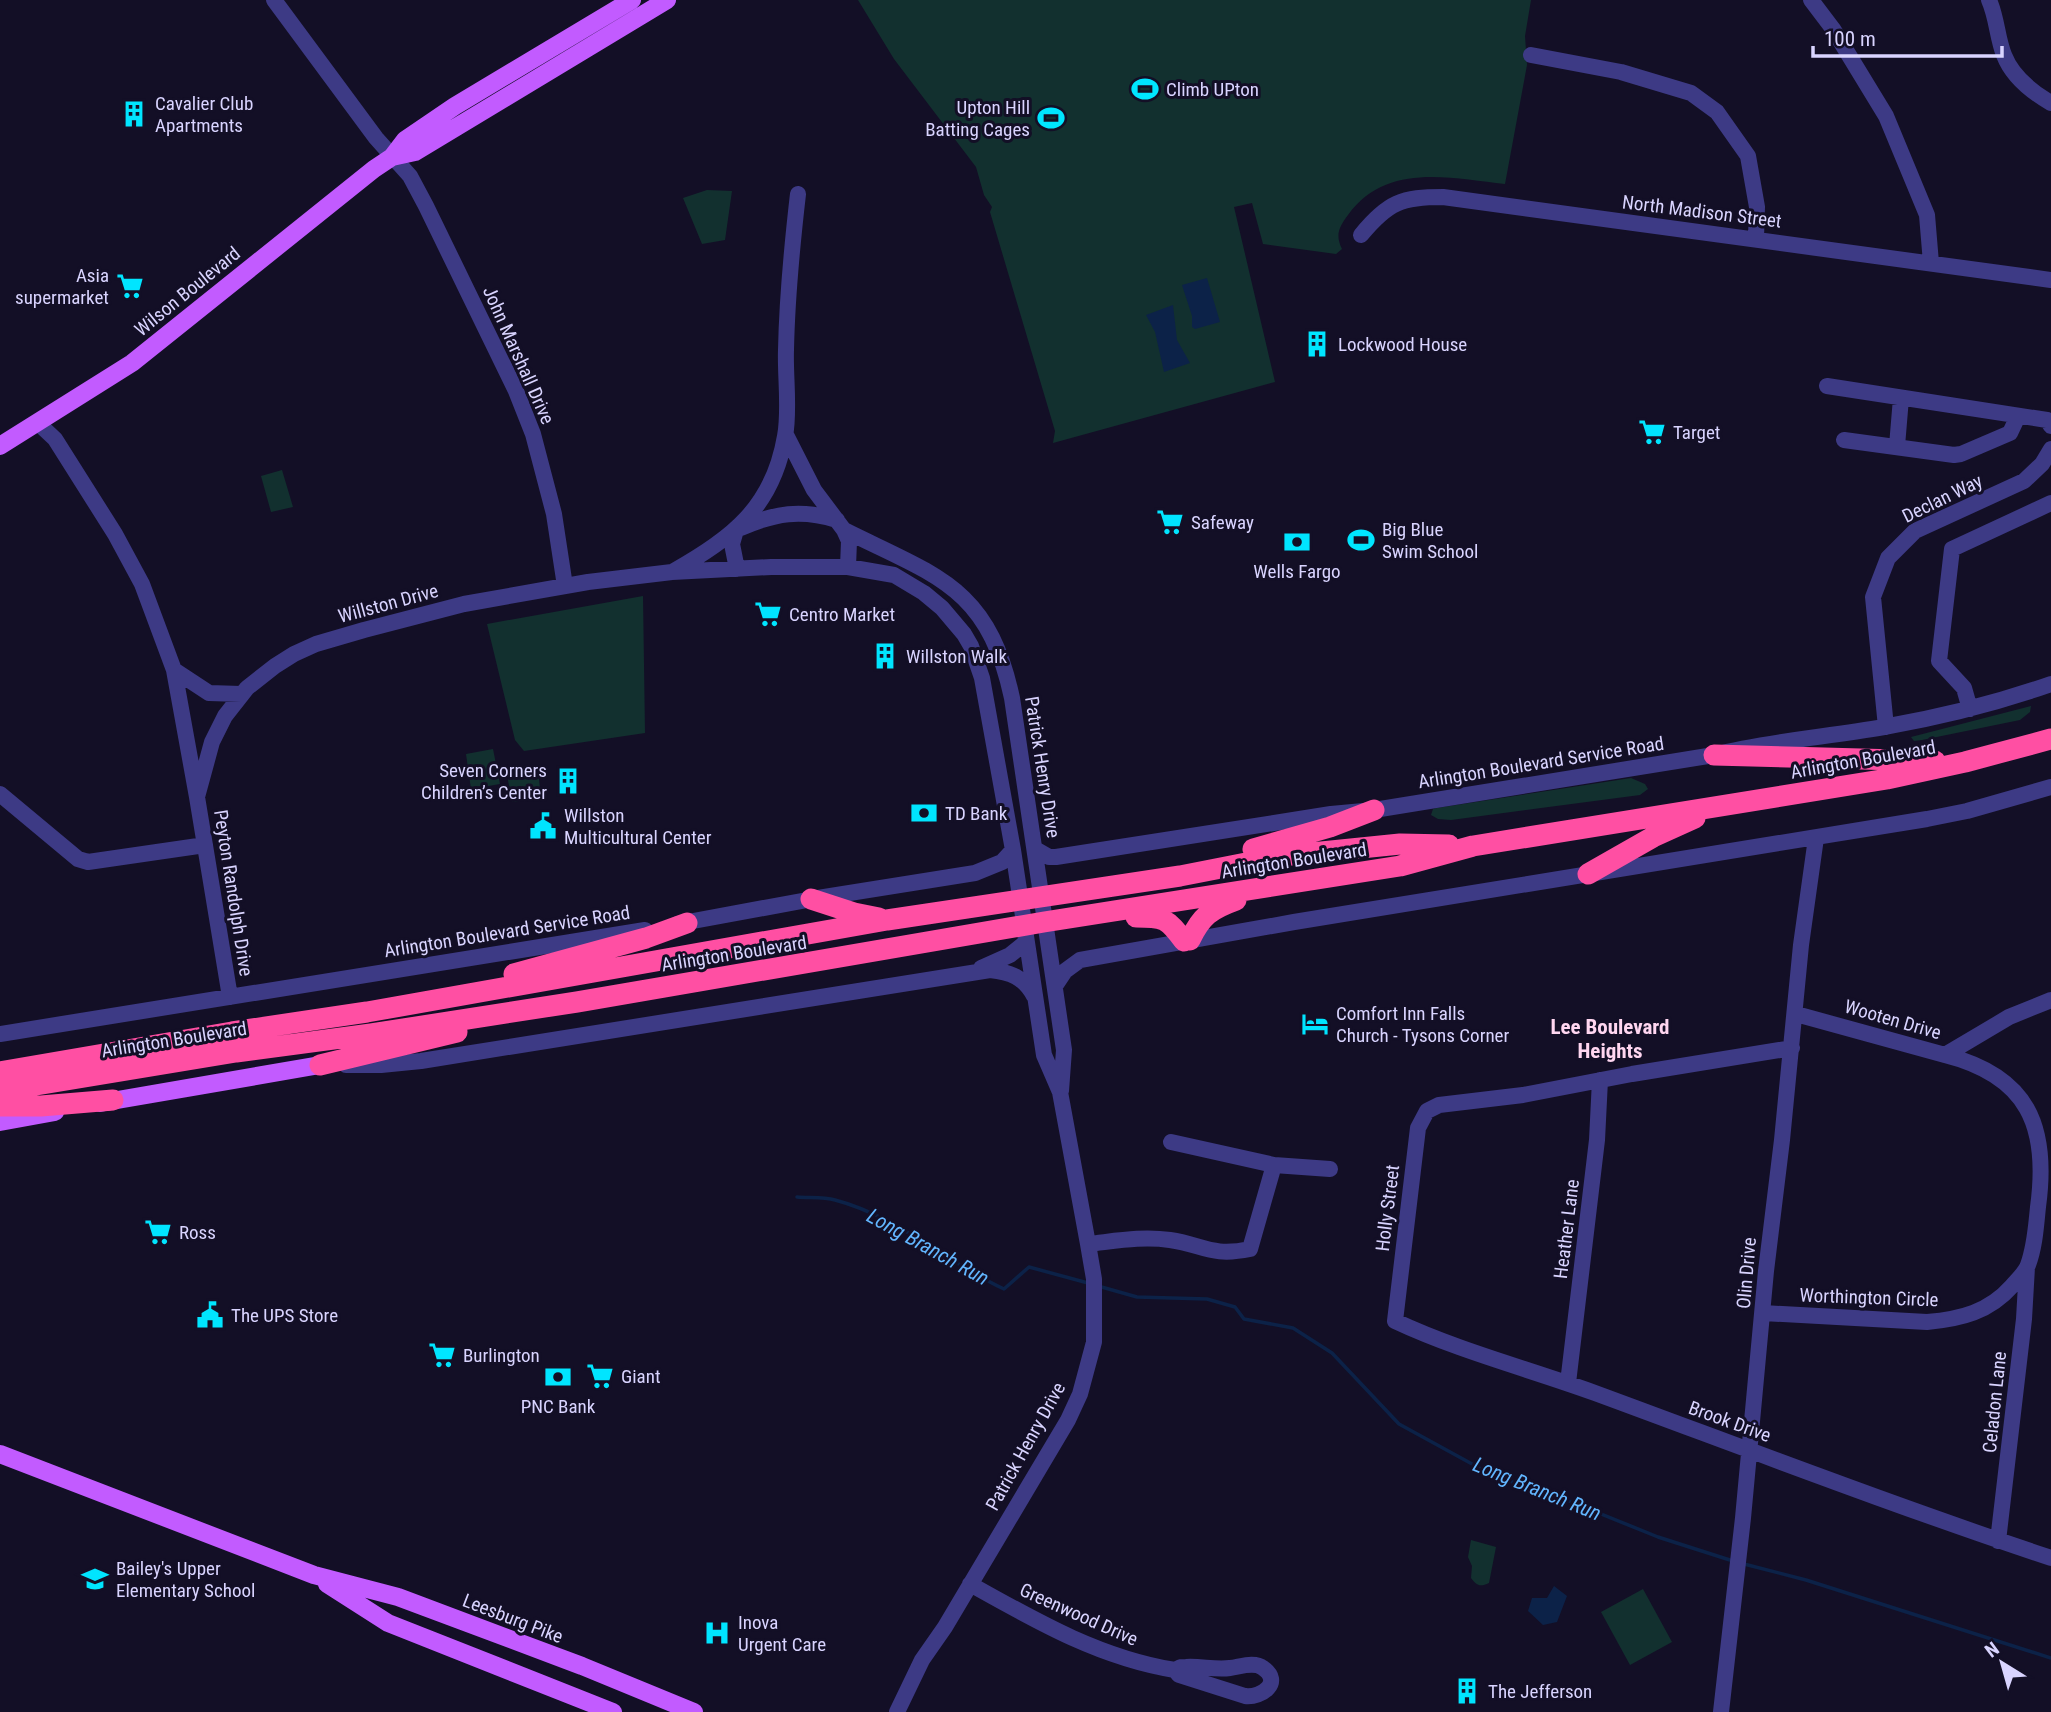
<svg xmlns="http://www.w3.org/2000/svg" width="2051" height="1712" font-family="'Roboto Condensed',sans-serif">
<style>
.green{fill:#12302f}
.water{fill:#0c2248}
.lines{fill:none;stroke-linecap:round;stroke-linejoin:round}
.stream{stroke:#0c2248;stroke-width:3.5}
.minor{stroke:#3d3a85;stroke-width:16}
.major{stroke:#c25bff;stroke-width:18}
.highway{stroke:#ff4fa3;stroke-width:21}
.labels{text-anchor:middle;stroke-width:6;stroke-linejoin:round;paint-order:stroke}
.poi-label{font-size:19px;fill:#d9d4ff;stroke:#130f26;text-anchor:start}
.street-label{font-size:19px;fill:#d9d4ff;stroke:#130f26}
.neighbourhood-label{font-size:21px;font-weight:bold;fill:#ffd6f0;stroke:#130f26}
.water-label{font-size:21px;font-style:italic;fill:#62b6ff;stroke:#130f26}
</style>
<rect width="100%" height="100%" fill="#130f26"/>
<path class="green" d="M858 0H1531L1525 36 1527 65 1505 184C1450 178 1386 162 1348 215 1339 227 1335 235 1342 249L1336 254 1263 244 1252 203 1234 207 1275 382 1053 443 1055 431 990 212 992 207 984 195 976 167 894 59Z
M707 190 732 191 725 240 702 244 683 198Z
M282 470 293 507 271 512 261 476Z
M643 596 645 733 524 751 515 740 487 624Z
M2031 706 2030 712 2020 720 1922 740 1914 741 1911 737Z
M493 749 500 784 471 789 466 754Z
M538 770 541 798 512 802 507 775Z
M1631 778 1645 784 1648 789 1640 795 1451 820 1438 819 1431 815 1433 809 1437 808Z
M1471 1540 1496 1547 1489 1583C1480 1587 1477 1586 1471 1578L1472 1566 1468 1557Z
M1643 1589 1672 1642 1630 1665 1601 1612Z"/>
<path class="water" d="M1207 278 1220 322 1195 329 1192 327V316L1182 285Z
M1173 305 1177 340 1190 363 1164 372 1155 332 1146 315Z
M1554 1586 1567 1596 1557 1622 1543 1625 1528 1611 1532 1598H1547Z"/>
<g class="lines">
<path class="stream" d="M797 1197C810 1198 824 1197 835 1200 897 1216 947 1263 1004 1289L1029 1267 1088 1283
M1098 1286 1137 1297 1207 1299 1235 1307 1244 1319 1293 1328 1332 1353 1399 1424 1494 1476 1559 1497 1658 1537 1733 1561
M1744 1564 1806 1580 2051 1658"/>
<path class="minor" d="M274 0 376 138 410 176 426 206 516 391 533 434 554 514 565 586
M1811 0 1833 29 1886 116 1927 215 1931 263
M1989 0C1997 18 1997 37 2004 55 2012 76 2032 92 2051 103
M1531 55 1621 72 1691 93 1717 112 1748 156 1757 207 1756 238
M1361 235C1388 202 1402 197 1443 197L2051 280
M1827 386 2047 420 2051 426
M38 423 55 439 115 534 142 584 174 670 197 797 230 997
M786 435 814 490 844 530 849 541 848 567
M1844 440 1954 455 1961 454 2010 433 2018 416
M1897 446 1901 398
M741 528C775 513 801 509 837 520
M736 530 732 544 737 569
M844 530C936 576 988 586 1012 698L1064 1050 1061 1091
M674 571C733 537 773 507 785 436 790 411 785 376 786 350 787 298 792 246 798 194
M174 670 209 693 241 694
M1970 709 1964 688 1939 661 1952 549 2051 503
M1886 727 1873 597 1888 558 1915 531 2024 481 2042 464 2051 449
M0 794 78 859 88 862 205 845
M197 797 212 742 225 716 247 688 275 666 294 654 316 644 364 630 464 604 588 582 672 572 771 567H848L894 575 924 593 942 608 964 634 971 646 982 678 1013 850 1044 1055 1060 1092 1088 1244 1094 1279V1342L1080 1394 1068 1420 945 1627 922 1660 897 1712
M1035 849 1049 857H1056L1331 814 1374 810 1714 755C1770 741 1827 737 1884 727 1941 717 1997 703 2051 684
M677 924 818 898 975 873 1002 862 1013 850
M981 968 1010 955 1026 942
M1055 986 1065 971 1080 960 1294 922 1927 819 1967 811 2051 787
M1796 1014 1945 1055 2009 1017 2051 1000
M0 1034 645 930
M1792 1048 1632 1074 1523 1095 1439 1105 1427 1111 1418 1128 1395 1321C1459 1351 1529 1369 1595 1393 1747 1449 1898 1507 2051 1558
M346 1065H381L421 1061 990 970C1010 972 1024 977 1034 996
M1171 1142 1274 1165 1330 1169
M1088 1244C1116 1241 1142 1236 1170 1240 1204 1245 1211 1257 1250 1249L1274 1165
M1763 1313 1927 1322C1961 1319 1989 1312 2012 1286 2018 1279 2025 1273 2028 1265 2035 1246 2036 1226 2038 1207 2049 1126 2028 1076 1945 1055
M1568 1383 1597 1140 1600 1080
M1998 1541 2024 1319 2027 1267
M970 1584C1036 1621 1100 1658 1175 1670L1179 1675 1245 1696C1262 1698 1283 1682 1263 1668 1254 1661 1240 1667 1230 1668 1215 1670 1201 1666 1186 1667 1179 1667 1181 1667 1175 1670
M1721 1712 1743 1518 1766 1271 1782 1140 1801 945 1816 838"/>
<path class="major" d="M392 157 415 152 667 0
M0 446 132 363 374 169 392 157 405 140 455 106 632 0
M100 1103 320 1065
M0 1122 55 1112
M0 1454 314 1575 398 1597 582 1666 694 1712
M327 1584 388 1623 613 1712"/>
<path class="highway" d="M1714 755 1935 761
M1253 849 1330 827 1374 810
M1588 874 1653 837 1695 818
M811 899 854 913 879 918
M1136 917C1164 917 1167 918 1184 941
M1190 940C1201 916 1211 909 1236 900
M514 974 646 938 687 923
M320 1065 457 1032
M0 1072 232 1032 367 1012 887 920 1180 876 1282 856 1400 844 1449 845
M0 1091 236 1052 371 1034 577 1002 1044 922 1400 866 1473 846 1887 779 1965 762 2051 739
M0 1106H41L113 1100"/>
</g>
<defs>
<g id="stadium-bare" transform="scale(2.1)"><path d="M0-5a6.5 5 0 1 0 0 10a6.5 5 0 1 0 0-10ZM-3.5-1.8h7v3.6h-7Z" fill="#00e5ff" stroke="#130f26" stroke-width="2.5" paint-order="stroke"/></g>
<g id="building-bare" transform="scale(2.1)"><path d="M-4-6H4V6H1V3H-1V6H-4ZM-2.5-4.3h1.7v1.8h-1.7ZM.8-4.3h1.7v1.8H.8ZM-2.5-1h1.7V.8h-1.7ZM.8-1h1.7V.8H.8Z" fill="#00e5ff" stroke="#130f26" stroke-width="2.5" paint-order="stroke"/></g>
<g id="supermarket-bare" transform="scale(2.1)"><path d="M-6-5.5h2.5l.6 2H6L4.5 2H-2.5L-4.4-4H-6ZM-1.5 3.2a1.3 1.3 0 1 0 .1 0ZM3 3.2a1.3 1.3 0 1 0 .1 0Z" fill="#00e5ff" stroke="#130f26" stroke-width="2.5" paint-order="stroke"/></g>
<g id="bank-bare" transform="scale(2.1)"><path d="M-6-4H6V4H-6ZM0-2.3a2.3 2.3 0 1 0 0 4.6a2.3 2.3 0 1 0 0-4.6Z" fill="#00e5ff" stroke="#130f26" stroke-width="2.5" paint-order="stroke"/></g>
<g id="civic-bare" transform="scale(2.1)"><path d="M-.6-6.5H3V-4.5H.6V-3L4-1V1h2V6H-6V1h2V-1L-.6-3ZM-1.2 2.5V6h2.4V2.5Z" fill="#00e5ff" stroke="#130f26" stroke-width="2.5" paint-order="stroke"/></g>
<g id="hotel-bare" transform="scale(2.1)"><path d="M-6-4.5h1.5V1H6V5H4.5V3h-9V5H-6ZM-4 0a1.8 1.8 0 1 1 3.6 0ZM.5 0V-2.5h3Q6-2.5 6 0Z" fill="#00e5ff" stroke="#130f26" stroke-width="2.5" paint-order="stroke"/></g>
<g id="school-bare" transform="scale(2.1)"><path d="M0-5L7-2L0 1L-7-2ZM-4 1L0 2.5L4 1V4Q0 6-4 4Z" fill="#00e5ff" stroke="#130f26" stroke-width="2.5" paint-order="stroke"/></g>
<g id="hospital-bare" transform="scale(2.1)"><path d="M-5-5h3v3.5h4V-5h3V5h-3V1.5h-4V5h-3Z" fill="#00e5ff" stroke="#130f26" stroke-width="2.5" paint-order="stroke"/></g>
</defs>
<g fill-rule="evenodd">
<use href="#stadium-bare" x="1145" y="89"/>
<use href="#building-bare" x="134" y="114"/>
<use href="#stadium-bare" x="1051" y="118"/>
<use href="#supermarket-bare" x="130" y="286"/>
<use href="#building-bare" x="1317" y="344"/>
<use href="#supermarket-bare" x="1652" y="432"/>
<use href="#supermarket-bare" x="1170" y="522"/>
<use href="#stadium-bare" x="1361" y="540"/>
<use href="#bank-bare" x="1297" y="542"/>
<use href="#supermarket-bare" x="768" y="614"/>
<use href="#building-bare" x="885" y="656"/>
<use href="#building-bare" x="568" y="781"/>
<use href="#bank-bare" x="924" y="813"/>
<use href="#civic-bare" x="543" y="826"/>
<use href="#hotel-bare" x="1315" y="1024"/>
<use href="#supermarket-bare" x="158" y="1232"/>
<use href="#civic-bare" x="210" y="1315"/>
<use href="#supermarket-bare" x="442" y="1355"/>
<use href="#supermarket-bare" x="600" y="1376"/>
<use href="#bank-bare" x="558" y="1377"/>
<use href="#school-bare" x="95" y="1579"/>
<use href="#hospital-bare" x="717" y="1633"/>
<use href="#building-bare" x="1467" y="1691"/>
</g>
<g class="labels">
<g class="poi-label">
<text x="1166" y="96">Climb UPton</text>
<text x="155" y="110">Cavalier Club<tspan x="155" dy="22">Apartments</tspan></text>
<text x="1030" y="114" text-anchor="end">Upton Hill<tspan x="1030" dy="22">Batting Cages</tspan></text>
<text x="109" y="282" text-anchor="end">Asia<tspan x="109" dy="22">supermarket</tspan></text>
<text x="1338" y="351">Lockwood House</text>
<text x="1673" y="439">Target</text>
<text x="1191" y="529">Safeway</text>
<text x="1382" y="536">Big Blue<tspan x="1382" dy="22">Swim School</tspan></text>
<text x="1297" y="578" text-anchor="middle">Wells Fargo</text>
<text x="789" y="621">Centro Market</text>
<text x="906" y="663">Willston Walk</text>
<text x="547" y="777" text-anchor="end">Seven Corners<tspan x="547" dy="22">Children’s Center</tspan></text>
<text x="945" y="820">TD Bank</text>
<text x="564" y="822">Willston<tspan x="564" dy="22">Multicultural Center</tspan></text>
<text x="1336" y="1020">Comfort Inn Falls<tspan x="1336" dy="22">Church - Tysons Corner</tspan></text>
<text x="179" y="1239">Ross</text>
<text x="231" y="1322">The UPS Store</text>
<text x="463" y="1362">Burlington</text>
<text x="621" y="1383">Giant</text>
<text x="558" y="1413" text-anchor="middle">PNC Bank</text>
<text x="116" y="1575">Bailey's Upper<tspan x="116" dy="22">Elementary School</tspan></text>
<text x="738" y="1629">Inova<tspan x="738" dy="22">Urgent Care</tspan></text>
<text x="1488" y="1698">The Jefferson</text>
</g>
<g class="street-label">
<text transform="translate(1702 211) rotate(7)" y="7">North Madison Street</text>
<text transform="translate(187 291) rotate(-39)" y="7">Wilson Boulevard</text>
<text transform="translate(519 355) rotate(66)" y="7">John Marshall Drive</text>
<text transform="translate(1942 498) rotate(-26)" y="7">Declan Way</text>
<text transform="translate(388 603) rotate(-15)" y="7">Willston Drive</text>
<text transform="translate(1863 759) rotate(-10)" y="7">Arlington Boulevard</text>
<text transform="translate(1541 762) rotate(-9)" y="7">Arlington Boulevard Service Road</text>
<text transform="translate(1043 767) rotate(81)" y="7">Patrick Henry Drive</text>
<text transform="translate(1294 860) rotate(-9)" y="7">Arlington Boulevard</text>
<text transform="translate(234 893) rotate(81)" y="7">Peyton Randolph Drive</text>
<text transform="translate(507 931) rotate(-9)" y="7">Arlington Boulevard Service Road</text>
<text transform="translate(734 953) rotate(-9)" y="7">Arlington Boulevard</text>
<text transform="translate(1893 1019) rotate(16)" y="7">Wooten Drive</text>
<text transform="translate(174 1039) rotate(-9)" y="7">Arlington Boulevard</text>
<text transform="translate(1387 1208) rotate(-83)" y="7">Holly Street</text>
<text transform="translate(1566 1229) rotate(-83)" y="7">Heather Lane</text>
<text transform="translate(1746 1273) rotate(-85)" y="7">Olin Drive</text>
<text transform="translate(1869 1297) rotate(2)" y="7">Worthington Circle</text>
<text transform="translate(1994 1402) rotate(-84)" y="7">Celadon Lane</text>
<text transform="translate(1730 1421) rotate(20)" y="7">Brook Drive</text>
<text transform="translate(1025 1446) rotate(-61)" y="7">Patrick Henry Drive</text>
<text transform="translate(1079 1614) rotate(24)" y="7">Greenwood Drive</text>
<text transform="translate(513 1618) rotate(21)" y="7">Leesburg Pike</text>
</g>
<g class="neighbourhood-label">
<text x="1610" y="1034">Lee Boulevard<tspan x="1610" dy="24">Heights</tspan></text>
</g>
<g class="water-label">
<text transform="translate(928 1247) rotate(29)" y="7">Long Branch Run</text>
<text transform="translate(1537 1489) rotate(22)" y="7">Long Branch Run</text>
</g>
</g>
<g transform="translate(2002 1663) rotate(323)" stroke="#130f26" stroke-width="5" paint-order="stroke">
<path d="M0-5L12 26L0 18L-12 26Z" fill="#d9d4ff"/>
<text y="-10" font-size="19" font-weight="bold" text-anchor="middle" fill="#d9d4ff">N</text>
</g>
<path d="M1813 46v10h189v-10" fill="none" stroke="#d9d4ff" stroke-width="3.5"/>
<text x="1824" y="46" font-size="21" fill="#d9d4ff" stroke="#130f26" stroke-width="5" paint-order="stroke">100 m</text>
</svg>
